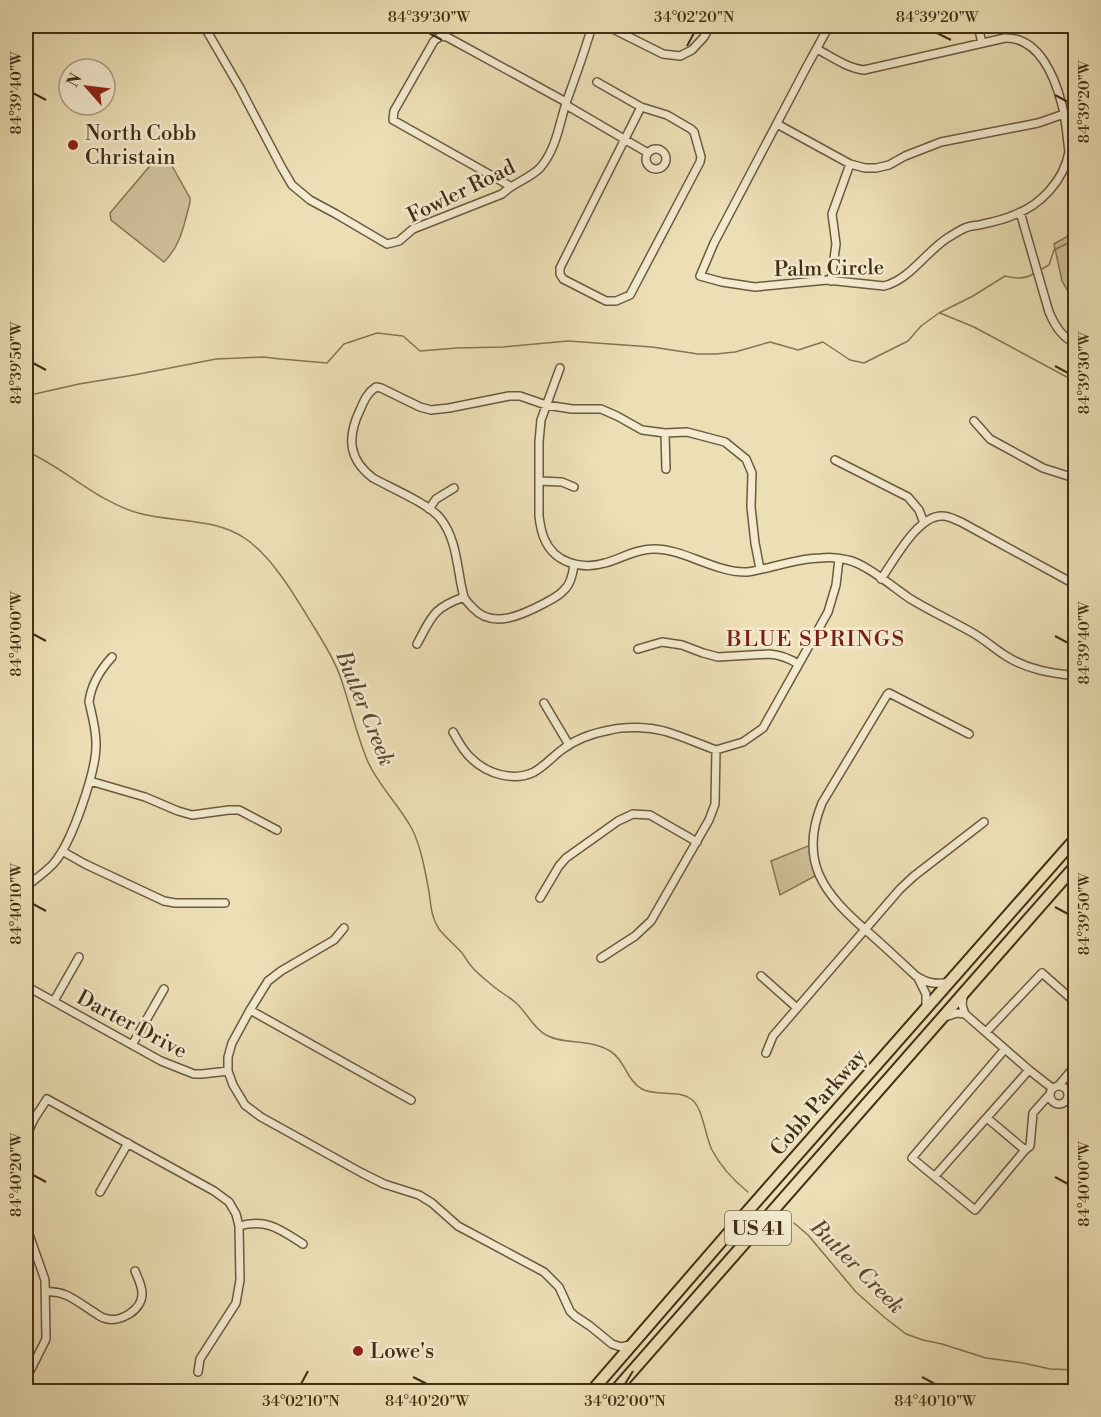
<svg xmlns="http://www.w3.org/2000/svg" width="1101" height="1417" font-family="'Libre Bodoni',serif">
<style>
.green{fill:#cfc09a;stroke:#887758;stroke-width:1.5}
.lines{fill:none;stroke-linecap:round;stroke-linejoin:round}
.stream{stroke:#857455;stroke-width:1.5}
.street-casing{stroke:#6c5a3d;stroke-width:10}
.primary-casing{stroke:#422e15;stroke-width:14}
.street{stroke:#f3eacf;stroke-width:7}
.primary{stroke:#ecdeb5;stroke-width:10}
.ticks{fill:none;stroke:#422e15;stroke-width:2}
.poi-dot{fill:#8f2418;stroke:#f3eacf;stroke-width:2}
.labels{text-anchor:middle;stroke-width:5;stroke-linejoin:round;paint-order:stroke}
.shield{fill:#f3eacf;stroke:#77664d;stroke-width:1.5}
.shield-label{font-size:20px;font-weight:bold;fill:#422e15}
.poi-label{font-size:21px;fill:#422e15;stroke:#f3eacf;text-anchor:start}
.street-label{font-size:21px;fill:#422e15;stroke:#f3eacf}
.neighbourhood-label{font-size:22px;letter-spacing:1.5px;fill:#7a1f14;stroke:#f3eacf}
.water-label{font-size:22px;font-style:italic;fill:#5e4b30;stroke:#f3eacf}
.neatline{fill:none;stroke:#422e15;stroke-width:2}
.ticks-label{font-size:15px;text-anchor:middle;fill:#422e15}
</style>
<rect width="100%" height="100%" fill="#ecdeb5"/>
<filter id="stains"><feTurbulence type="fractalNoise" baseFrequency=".00333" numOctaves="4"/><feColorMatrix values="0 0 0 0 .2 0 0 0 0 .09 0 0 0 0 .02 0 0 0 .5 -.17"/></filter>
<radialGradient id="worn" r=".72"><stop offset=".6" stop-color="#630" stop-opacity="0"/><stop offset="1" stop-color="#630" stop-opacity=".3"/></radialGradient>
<path class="green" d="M163 160 172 166 190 198V202C184 225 181 245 164 262L111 220 110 213 154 161Z
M1075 232V304L1062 281 1054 244Z
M813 844 815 876 780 895 771 861Z"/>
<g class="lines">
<path class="stream" d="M1042 269 1049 265 1054 250 1076 239
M940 313 974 327 1076 382
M26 396 79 384 134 375 216 359 263 357 281 359 327 363 344 344 377 333 403 336 420 351 457 348 503 347 568 341 652 347 698 354H716L735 352 770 342 798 350 823 342 850 360 864 363 908 341 921 326 939 313 973 296 1005 276C1015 278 1023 280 1033 274
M26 451C65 468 96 501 138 513 174 523 214 517 246 539 274 559 296 598 314 627 324 643 334 659 340 676 350 704 356 734 368 762 379 786 398 804 411 827 421 846 425 870 429 892 431 905 431 917 439 929 446 938 455 945 462 953 466 958 468 963 472 967 478 974 486 980 493 986 500 992 508 996 515 1002 527 1012 532 1027 546 1035 563 1045 589 1038 610 1051 625 1060 627 1081 642 1089 657 1097 677 1089 691 1099 703 1107 705 1136 712 1150 721 1167 733 1180 748 1192
M794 1223 808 1235 856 1292 884 1317 906 1334 923 1340 942 1344 986 1358 1023 1363 1050 1369 1076 1370"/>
<g class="street-casing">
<path id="street" d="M204 26 240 88 282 168 292 185 310 200 336 214 387 244 399 241 413 229 502 194C513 183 529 179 540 168 557 148 559 124 567 100 576 75 585 51 592 26
M607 26 663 54 680 56 692 50 704 37 710 26
M978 26 982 43
M817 49C832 57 847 68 864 70L1005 38C1039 37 1055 77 1062 105 1066 120 1067 136 1069 152 1064 180 1041 205 1014 215 1005 219 993 222 983 224 977 226 971 225 965 228 960 230 954 234 949 237 926 251 911 279 884 286L827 280 755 287 722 282 700 276 714 243 806 68 829 26
M597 82 641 107 667 115 691 129 694 132 701 157 700 162 630 295 616 301H606L563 279 560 274V268L641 107
M566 105 648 153
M777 124 850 164 865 168H876L889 165 905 156 941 142 1038 123 1064 114
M646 159a10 10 0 1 1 20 0a10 10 0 1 1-20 0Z
M510 186 393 120 394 111 434 41 441 36 447 37 566 102
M1020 212 1049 312C1056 328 1061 335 1076 345
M831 281 836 244 832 214 850 164
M560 368 541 420 539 442V516C540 524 541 531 544 538 554 563 581 570 605 563 620 559 636 549 653 549 682 548 714 572 745 572 752 572 760 569 767 568 784 564 803 558 821 558 829 557 840 558 848 560 866 564 893 587 909 598 930 611 952 621 973 633 985 640 995 649 1006 656 1028 670 1051 673 1076 676
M974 421 990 439 1043 468 1068 476 1076 475
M665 433 666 469
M835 460 908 497 919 510 924 523
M539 481 562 482 574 487
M429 509 436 499 454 488
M574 564C573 573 571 584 564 590 559 596 552 599 545 603 524 614 493 630 473 608 470 605 466 601 464 597 463 594 462 588 461 584 457 563 455 536 440 518 429 504 391 488 373 478 348 459 347 437 360 410 364 401 367 393 376 387L381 388 420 407 431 410 449 408 509 396H520L546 405 572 409H601L617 416 642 430 665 433 687 432 725 442 746 459 752 473 751 507 755 543 760 569
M881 579C894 561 918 514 943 516 949 516 956 520 961 522L1076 585
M417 644C432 616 433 608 464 597
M638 649 662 642 682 645 703 653 718 657 769 654C781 655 789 658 798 664
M544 703 569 745
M453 732C458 741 463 751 471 758 487 774 514 782 534 772 545 766 553 756 563 749 576 739 594 733 610 730 626 726 648 727 664 731 682 736 699 744 716 750
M716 750 743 742 763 728 828 612 836 585 839 559
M90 781 145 797 178 811 192 815 229 810H239L277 830
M62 851 85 864 164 901 175 903H225
M26 887C35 879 46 872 54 863 72 842 97 770 96 743 96 729 92 715 89 702 91 685 101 669 112 657
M540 898 559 866 566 858 618 821 633 814 650 815 697 842
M344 928 334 940 281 971 268 981 250 1010 232 1043 228 1057V1071L233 1085 245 1105 261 1117 362 1173 384 1184 419 1195 432 1203 458 1226 544 1272 559 1287 570 1311 575 1316 590 1326 612 1344 621 1347 630 1345
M601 958 635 936 651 921 709 820 715 804 716 750
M761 976 797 1008
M918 978 926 994V1006
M949 982C936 985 927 983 916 976 900 961 884 946 868 932 824 894 798 862 822 803L887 695 889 693 969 734
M26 986 161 1061 194 1074H202L228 1071
M963 996 962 1005 965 1014 1029 1070 1052 1088
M54 1001 79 957
M250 1010 411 1100
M945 1017 957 1013 965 1014
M986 1032 1042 973 1076 1003
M132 1045 164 989
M1005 1049 912 1158 975 1210 1025 1150 1030 1146 1033 1113 1049 1095
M766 1053 773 1036 900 889 914 876 984 822
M1059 1085 1076 1065
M1050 1095a9 9 0 1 1 18 0a9 9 0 1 1-18 0Z
M987 1118 1025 1150
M26 1136 34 1119 47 1099 214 1191 229 1202 236 1214 239 1226 240 1280 236 1303 200 1359 198 1372
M935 1176 1029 1070
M100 1192 128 1143
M26 1226 45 1280 46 1339 26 1379
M239 1226C267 1218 281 1230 303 1244
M46 1292C65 1290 76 1301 92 1311 96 1313 100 1317 104 1318 119 1324 143 1310 142 1293 142 1286 138 1278 135 1271"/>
</g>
<g class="primary-casing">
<path id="primary" d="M591 1392 725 1237 1076 838
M614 1392 1076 865"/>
</g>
<use href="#street" class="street"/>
<use href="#primary" class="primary"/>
</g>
<path class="ticks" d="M429 33 442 40M937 33 951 40M687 46 694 33M33 93 46 100M1055 95 1068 102M33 363 46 370M1055 366 1068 373M33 634 46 641M1055 636 1068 643M33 904 46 911M1055 907 1068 914M33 1175 46 1182M1055 1177 1068 1184M413 1377 427 1384M922 1377 935 1384M301 1384 308 1371M625 1384 633 1371"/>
<g class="poi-dot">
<circle cx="73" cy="145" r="6"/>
<circle cx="358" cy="1351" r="6"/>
</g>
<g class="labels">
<rect class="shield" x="725" y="1211" width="66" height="34" rx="4.5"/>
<g class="shield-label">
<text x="758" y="1235">US 41</text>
</g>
<g class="poi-label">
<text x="85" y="140">North Cobb<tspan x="85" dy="24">Christain</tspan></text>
<text x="370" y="1358">Lowe's</text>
</g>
<g class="street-label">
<text transform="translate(461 191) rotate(-26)" y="7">Fowler Road</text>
<text transform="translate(829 268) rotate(-1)" y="7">Palm Circle</text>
<text transform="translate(132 1024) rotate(28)" y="7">Darter Drive</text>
<text transform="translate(818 1102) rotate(-49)" y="7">Cobb Parkway</text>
</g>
<g class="neighbourhood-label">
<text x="816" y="646">BLUE SPRINGS</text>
</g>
<g class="water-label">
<text transform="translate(366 708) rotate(68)" y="8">Butler Creek</text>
<text transform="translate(858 1266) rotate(45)" y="8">Butler Creek</text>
</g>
</g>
<rect width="1101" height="1417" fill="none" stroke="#ecdeb5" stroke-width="66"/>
<g transform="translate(87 87) rotate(298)"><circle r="28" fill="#f3eacf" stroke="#ac9f85" stroke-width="1.5"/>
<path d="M0-4.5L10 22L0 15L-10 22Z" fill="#8f2418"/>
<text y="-9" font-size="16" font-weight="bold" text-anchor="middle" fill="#422e15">N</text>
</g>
<rect x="33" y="33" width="1035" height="1351" class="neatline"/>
<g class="ticks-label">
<text x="429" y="22">84°39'30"W</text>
<text x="694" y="22">34°02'20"N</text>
<text x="937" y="22">84°39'20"W</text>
<text transform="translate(16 93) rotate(-90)" y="5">84°39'40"W</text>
<text transform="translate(1084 102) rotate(-90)" y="5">84°39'20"W</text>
<text transform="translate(16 363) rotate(-90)" y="5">84°39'50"W</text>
<text transform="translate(1084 373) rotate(-90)" y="5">84°39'30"W</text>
<text transform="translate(16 634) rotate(-90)" y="5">84°40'00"W</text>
<text transform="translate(1084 643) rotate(-90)" y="5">84°39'40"W</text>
<text transform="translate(16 904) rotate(-90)" y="5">84°40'10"W</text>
<text transform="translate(1084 914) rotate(-90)" y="5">84°39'50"W</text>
<text transform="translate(16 1175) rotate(-90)" y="5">84°40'20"W</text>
<text transform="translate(1084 1184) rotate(-90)" y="5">84°40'00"W</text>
<text x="301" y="1406">34°02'10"N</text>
<text x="427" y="1406">84°40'20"W</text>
<text x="625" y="1406">34°02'00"N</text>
<text x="935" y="1406">84°40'10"W</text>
</g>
<rect width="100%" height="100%" filter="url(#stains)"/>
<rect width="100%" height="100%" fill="url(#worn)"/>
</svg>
